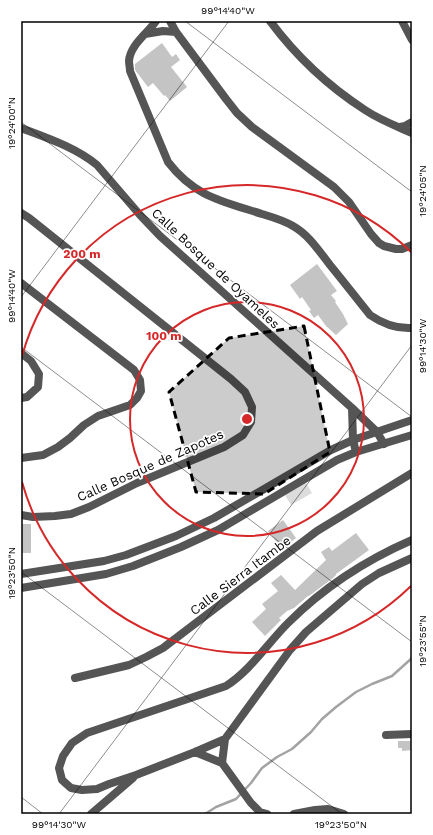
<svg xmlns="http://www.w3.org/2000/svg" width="433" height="835" font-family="'Work Sans',sans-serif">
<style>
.green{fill:#dcdcdc}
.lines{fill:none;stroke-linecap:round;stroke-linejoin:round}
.stream{stroke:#a3a3a3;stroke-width:2.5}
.building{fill:#c4c4c4}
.minor{stroke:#555;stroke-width:8}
.tertiary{stroke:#555;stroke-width:8}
.marked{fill:#000;fill-opacity:0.2;stroke:#000;stroke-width:3;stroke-dasharray:8 5;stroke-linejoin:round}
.ticks{fill:none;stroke:#000;stroke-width:1;stroke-opacity:0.45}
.ring{fill:none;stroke:#d62828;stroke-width:2}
.labels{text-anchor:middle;stroke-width:3.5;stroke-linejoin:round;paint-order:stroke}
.street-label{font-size:13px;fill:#000;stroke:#fff}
.centre{fill:#d62828;stroke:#fff;stroke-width:2}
.ring-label{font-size:12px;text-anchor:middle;font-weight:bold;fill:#d62828;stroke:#fff;stroke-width:3.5;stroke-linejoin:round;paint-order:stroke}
.neatline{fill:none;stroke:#000;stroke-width:1.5}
.ticks-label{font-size:10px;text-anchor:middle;fill:#000}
</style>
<rect width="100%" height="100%" fill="#fff"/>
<path class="green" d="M306 483 312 493 291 505 285 495Z"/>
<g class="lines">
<path class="stream" d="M205 814 216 807 236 799 251 783 262 768 277 757 292 749 311 732 322 719 336 707 356 692 372 684 392 676 412 658"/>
</g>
<path class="building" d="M162 43 172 57 176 54 180 60 171 67 187 87 170 101 165 95 164 96 153 83 148 87 135 70V64Z
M317 264 337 291 331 295 336 301 335 302 343 314 348 324 336 335 326 326 318 315 314 318 309 311 311 310 302 297 300 299 290 285Z
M283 520 296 538 282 549 268 531Z
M21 524H31V553H21Z
M356 533 369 550 336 574V575L333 578 309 596H308L294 608 287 611 279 618 281 620 265 636 252 622 266 609 262 604 278 591 271 583 281 575 295 590 326 560 321 552 329 547 332 551Z
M398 741H412V750L402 751V748H398Z"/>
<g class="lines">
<path class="minor" d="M156 21C148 33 130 45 129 61 129 64 130 68 130 71L168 162C195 197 222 201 262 214 272 217 283 220 293 226 309 235 319 251 330 265 344 282 357 299 370 315 383 324 396 329 412 328
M170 21 176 32 226 99 237 113 252 127 334 187 349 202 371 234 379 243 384 246 396 249H402L412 245
M270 21C296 56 328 86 365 110 380 120 396 126 412 133
M402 21 412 40
M145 34 163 31 176 32
M400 127 405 126 412 122
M21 128C47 138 75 147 97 165L140 215 160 236 352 408 377 432 384 444
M21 213 29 218 231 379 245 392 252 407 251 422 243 435 224 447 137 483 89 507 71 514 55 516 33 517 21 515
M21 283 134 370 140 380 141 391 137 398 130 405 98 416 84 425 70 438 58 447 43 455 21 458
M21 353 31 361 39 374 38 387 27 397 21 398
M352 408 353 440 356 452
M412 540C366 560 324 587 288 623 267 644 251 670 226 686L87 733 72 743 63 756 59 768 62 780 71 788 82 790 97 789 109 784 136 775 195 752 225 739 290 650 306 632 362 584 379 573 412 558
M75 678 129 665 146 657 163 648 317 531 412 473
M386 735 412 734
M195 752 222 763 251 803 260 812 267 814
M222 763 225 739
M91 814 133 778
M294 814 315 810 328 809 344 814"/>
<path class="tertiary" d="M21 574 104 561 126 555 176 536 214 518 331 450 353 440 412 420
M21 588 106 574 133 566 181 547 218 530 337 460 356 452 412 435"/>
</g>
<path class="marked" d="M304 326 330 452 264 494 196 492 169 392 229 338Z"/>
<path class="ticks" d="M185 21 412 192M21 122 412 417M21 297 229 21M21 347 412 642M21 572 342 814M21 797 43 814M59 814 412 345"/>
<g class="ring">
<circle cx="247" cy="419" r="117"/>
<path d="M411 586A234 234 0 0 1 22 482M22 356A234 234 0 0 1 411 252"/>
</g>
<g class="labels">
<g class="street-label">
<text transform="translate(216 268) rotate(43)" y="5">Calle Bosque de Oyameles</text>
<text transform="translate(150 465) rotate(-24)" y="5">Calle Bosque de Zapotes</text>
<text transform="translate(240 575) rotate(-37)" y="5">Calle Sierra Itambe</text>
</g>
</g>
<circle cx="247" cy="419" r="6" class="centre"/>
<g class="ring-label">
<text x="82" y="258">200 m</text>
<text x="164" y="340">100 m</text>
</g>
<rect width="433" height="835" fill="none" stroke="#ffffff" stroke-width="44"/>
<rect x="22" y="22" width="389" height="791" class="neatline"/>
<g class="ticks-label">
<text x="228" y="14">99°14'40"W</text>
<text transform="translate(11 123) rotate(-90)" y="4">19°24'00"N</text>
<text transform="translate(422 191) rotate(-90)" y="4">19°24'05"N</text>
<text transform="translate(11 296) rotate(-90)" y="4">99°14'40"W</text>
<text transform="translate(422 346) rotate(-90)" y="4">99°14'30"W</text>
<text transform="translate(11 573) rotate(-90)" y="4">19°23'50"N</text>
<text transform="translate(422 641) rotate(-90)" y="4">19°23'55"N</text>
<text x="59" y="828">99°14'30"W</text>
<text x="341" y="828">19°23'50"N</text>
</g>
</svg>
